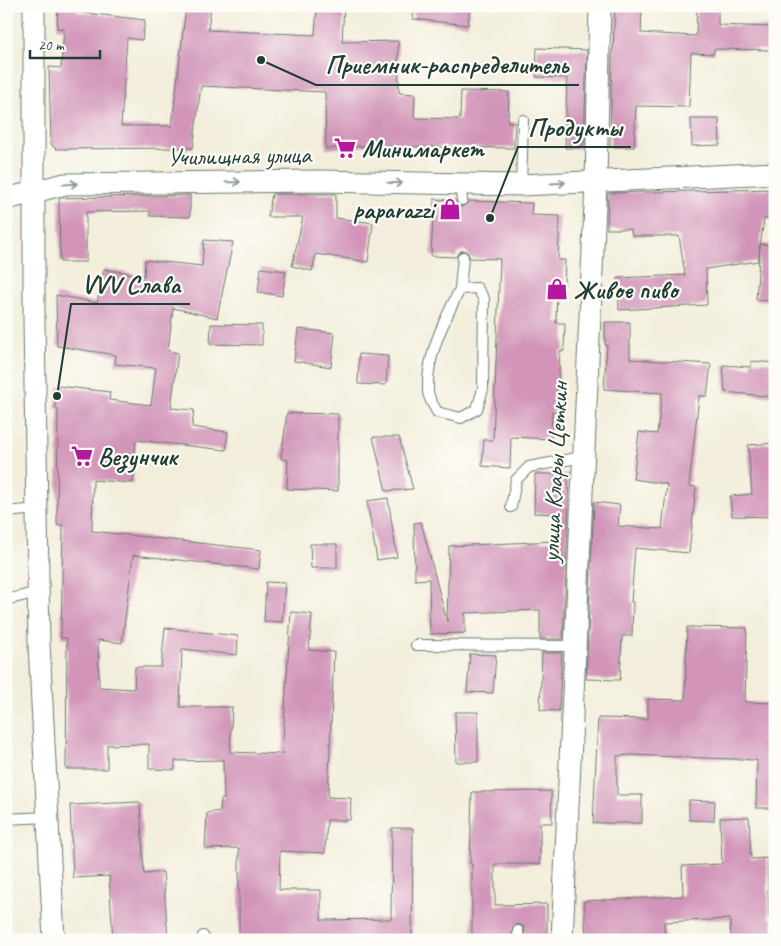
<svg xmlns="http://www.w3.org/2000/svg" width="781" height="946" font-family="Caveat,sans-serif">
<style>
.building{fill:#d295b9}
.lines{fill:none;stroke-linecap:round;stroke-linejoin:round}
.lane-casing{stroke:#697b6e;stroke-width:12}
.street-casing{stroke:#697b6e;stroke-width:23}
.lane{stroke:#fff;stroke-width:10}
.street{stroke:#fff;stroke-width:21}
.oneway{stroke:#8f9e9a}
.labels{text-anchor:middle;stroke-width:4.5;stroke-linejoin:round;paint-order:stroke}
.poi-label{font-size:25px;font-weight:bold;fill:#1f3d34;stroke:#fdfcf7;text-anchor:start}
.street-label{font-size:25px;fill:#1f3d34;stroke:#fdfcf7}
.leader{fill:none;stroke:#1f3d34;stroke-width:2}
.callout-dot{fill:#1f3d34;stroke:#fdfcf7;stroke-width:2}
.callout-label{font-size:26px;text-anchor:middle;font-weight:bold;fill:#1f3d34;stroke:#fdfcf7;stroke-width:4.5;stroke-linejoin:round;paint-order:stroke}
</style>
<rect width="100%" height="100%" fill="#fdfcf7"/>
<filter id="ink" filterUnits="userSpaceOnUse"><feTurbulence type="fractalNoise" baseFrequency=".02" numOctaves="2"/><feDisplacementMap in="SourceGraphic" scale="10" xChannelSelector="R" yChannelSelector="G"/><feConvolveMatrix kernelMatrix="1 2 1 2 8 2 1 2 1" color-interpolation-filters="sRGB"/></filter>
<filter id="wash" filterUnits="userSpaceOnUse"><feTurbulence type="fractalNoise" baseFrequency=".0096" numOctaves="4" result="noise"/><feDisplacementMap in="SourceGraphic" scale="20" xChannelSelector="R" yChannelSelector="G"/><feGaussianBlur stdDeviation="1.12" result="paint"/><feColorMatrix in="noise" values="0 0 0 0 0 0 0 0 0 0 0 0 0 0 0 0 0 1.4 0 .05"/><feComposite in="paint" operator="in"/></filter>
<g filter="url(#wash)">
<rect width="100%" height="100%" fill="#f3eedb"/>
<g id="blocks">
<path class="building" d="M58 6H78L77 12 145 20 142 40 127 38 121 126H172L186 6H211L208 30 315 35 317 6H344L342 42 398 41 399 93 415 94 414 118 460 119 461 91 509 92 508 122H515L514 148 365 146 326 149 325 92 201 86 193 148 56 149 51 144 49 67 61 68 64 29 57 28Z
M414 6H470L468 25 413 19Z
M697 6H718V25L774 27 773 50 714 49V54L691 53 689 107 636 106 634 147H610L612 50H613L615 7 642 8 641 33 696 36Z
M537 48 587 50 584 142 580 148H565L567 78 536 77Z
M691 119H719L720 145 692 146Z
M775 189V219H764L758 261 706 269 707 305 619 310 618 278 685 275 679 236H632L631 229H607L608 193Z
M272 194H336V218L373 223 368 262 316 254 312 271 292 266 303 217H268Z
M190 195V217L150 216V211L86 212V262H60L59 198Z
M434 199 455 200 457 205 462 207 469 201 532 203 531 215 560 216 558 260H565L564 286H557L556 323H565L564 351H560L557 411H552L551 439 511 437 510 468 482 466 484 440H493L500 259 470 258 467 252 463 250 458 253 456 257 431 256Z
M204 240 233 242 217 318 173 308 168 351 178 353 171 408 194 410 192 427 228 432 226 450 136 440 133 483 93 480 92 531 261 550 259 569 133 555 122 643 98 640 99 687 134 689 135 667H161L165 628 238 636 237 655 182 649 180 707H232L230 752 282 754 291 612 312 614 309 650 334 652 328 797 351 798 350 820H327L325 853 280 851 279 890H321V920L391 919 392 828H413L412 940H239V848L205 849 207 813 220 811 221 799H224L223 760 175 761V770L149 769V744L107 745V769H66L67 638H61L63 525H57L58 408H55L58 386 110 392 109 400 151 405 156 368 115 364 116 355 57 346 56 295 97 303 104 269 144 276 145 260 202 266Z
M760 244 775 245V301L756 300Z
M261 268 286 271 282 296 258 292Z
M605 322H630V359L711 364 707 396H699L689 486 696 487 689 553 635 548 631 602H633L632 636H622L620 680 586 679 594 502 620 505 618 526 662 529 667 484 633 479 639 432 657 434 662 393 604 389 607 345H605Z
M211 324 262 325V345L210 344Z
M298 329 335 333 331 367 294 361Z
M359 354 388 356 386 385 358 384Z
M751 361 775 363V397L725 392 723 365 751 367Z
M287 413 338 414V491L287 489 288 460 281 459Z
M373 437H399L413 489 386 491Z
M775 443V517L732 516 730 496 752 494 748 445Z
M535 474H568L569 500 563 639H540V610L465 613V633L430 634 429 579 415 580 414 523 421 522 447 622 449 546 555 541V514L534 513Z
M388 498 397 557 377 560 367 501Z
M310 544H337V568H311Z
M266 582 285 583 282 622 264 621Z
M687 627 747 628 745 702 775 703V808H756L757 760 630 755 617 756V795H642V823H593L598 718 648 719V699L685 700Z
M542 653H562L559 711 540 710Z
M470 654 496 655 493 693 467 692Z
M455 712H478V762H456Z
M551 791 552 823H540V864H495V905L547 904V940H526L524 927 518 924 512 929V940H472V864H470L472 792Z
M689 800 715 801 714 821 689 820Z
M140 802 144 874 163 872 168 940H113L109 876 73 878 70 805Z
M749 817 751 859 767 858 769 918H772L773 940 731 938 730 919 664 922 665 940H586L584 901 683 896 682 866 722 864 720 818Z"/>
</g>
</g>
<g filter="url(#ink)">
<use href="#blocks" fill-opacity="0" stroke="#697b6e" stroke-width="1"/>
<g class="lines">
<g class="lane-casing">
<path id="lane" d="M460 185 462 200
M521 185 523 120
M477 288 484 299 483 389 477 409 461 418 437 412C434 406 428 398 428 391 426 356 445 319 460 289Z
M460 289 463 257
M511 507 516 480 529 467 582 457
M6 512 37 509
M6 600 38 592
M416 645 573 646
M6 819 48 817
M518 931 519 940
M203 936 204 940"/>
</g>
<g class="street-casing">
<path id="street" d="M34 6V320L39 644 54 940
M6 199 65 184 320 181 521 185 775 173
M562 940 596 182 600 6"/>
</g>
<use href="#lane" class="lane"/>
<use href="#street" class="street"/>
</g>
<defs><path id="oneway-shaft" d="M-6 0H5M1.5-3L5.5 0L1.5 3" fill="none" stroke-width="1.6" stroke-linecap="round" stroke-linejoin="round" transform="scale(1.25)"/></defs>
<g class="oneway">
<use href="#oneway-shaft" transform="translate(233 182) rotate(-1)"/>
<use href="#oneway-shaft" transform="translate(395 183) rotate(2)"/>
<use href="#oneway-shaft" transform="translate(558 183) rotate(-3)"/>
<use href="#oneway-shaft" transform="translate(70 184) rotate(-3)"/>
</g>
</g>
<defs>
<g id="supermarket-bare" transform="scale(1.725)"><path d="M-6-5.5h2.5l.6 2H6L4.5 2H-2.5L-4.4-4H-6ZM-1.5 3.2a1.3 1.3 0 1 0 .1 0ZM3 3.2a1.3 1.3 0 1 0 .1 0Z" fill="#b5179e" stroke="#fdfcf7" stroke-width="2.5" paint-order="stroke"/></g>
<g id="shop-bare" transform="scale(1.725)"><path d="M-5-2.5h2.3a2.7 3.5 0 0 1 5.4 0H5L5.5 6h-11ZM-1.5-2.5h3a1.5 2.3 0 0 0-3 0Z" fill="#b5179e" stroke="#fdfcf7" stroke-width="2.5" paint-order="stroke"/></g>
</defs>
<g fill-rule="evenodd">
<use href="#supermarket-bare" x="345" y="148"/>
<use href="#shop-bare" x="450" y="209"/>
<use href="#shop-bare" x="557" y="289"/>
<use href="#supermarket-bare" x="82" y="456"/>
</g>
<g class="labels">
<g class="poi-label">
<text x="362" y="157">Минимаркет</text>
<text x="434" y="218" text-anchor="end">paparazzi</text>
<text x="574" y="298">Живое пиво</text>
<text x="98" y="465">Везунчик</text>
</g>
<g class="street-label">
<text transform="translate(239 155) rotate(-1)" y="9">Училищная улица</text>
<text transform="translate(554 472) rotate(-87)" y="9">улица Клары Цеткин</text>
</g>
</g>
<path class="leader" d="M261 60L316 85H579M490 218L518 147H631M57 396L71 304H190"/>
<g class="callout-dot">
<circle cx="261" cy="60" r="5"/>
<circle cx="490" cy="218" r="5"/>
<circle cx="57" cy="396" r="5"/>
</g>
<g class="callout-label">
<text x="447" y="73">Приемник-распределитель</text>
<text x="575" y="136">Продукты</text>
<text x="131" y="293">VVV Слава</text>
</g>
<rect width="781" height="946" fill="none" stroke="#fdfcf7" stroke-width="25"/>
<path d="M30 50v8h70v-8" fill="none" stroke="#1f3d34" stroke-width="2.5"/>
<text x="38" y="50" font-size="15" fill="#1f3d34" stroke="#fdfcf7" stroke-width="4" paint-order="stroke">20 m</text>
</svg>
